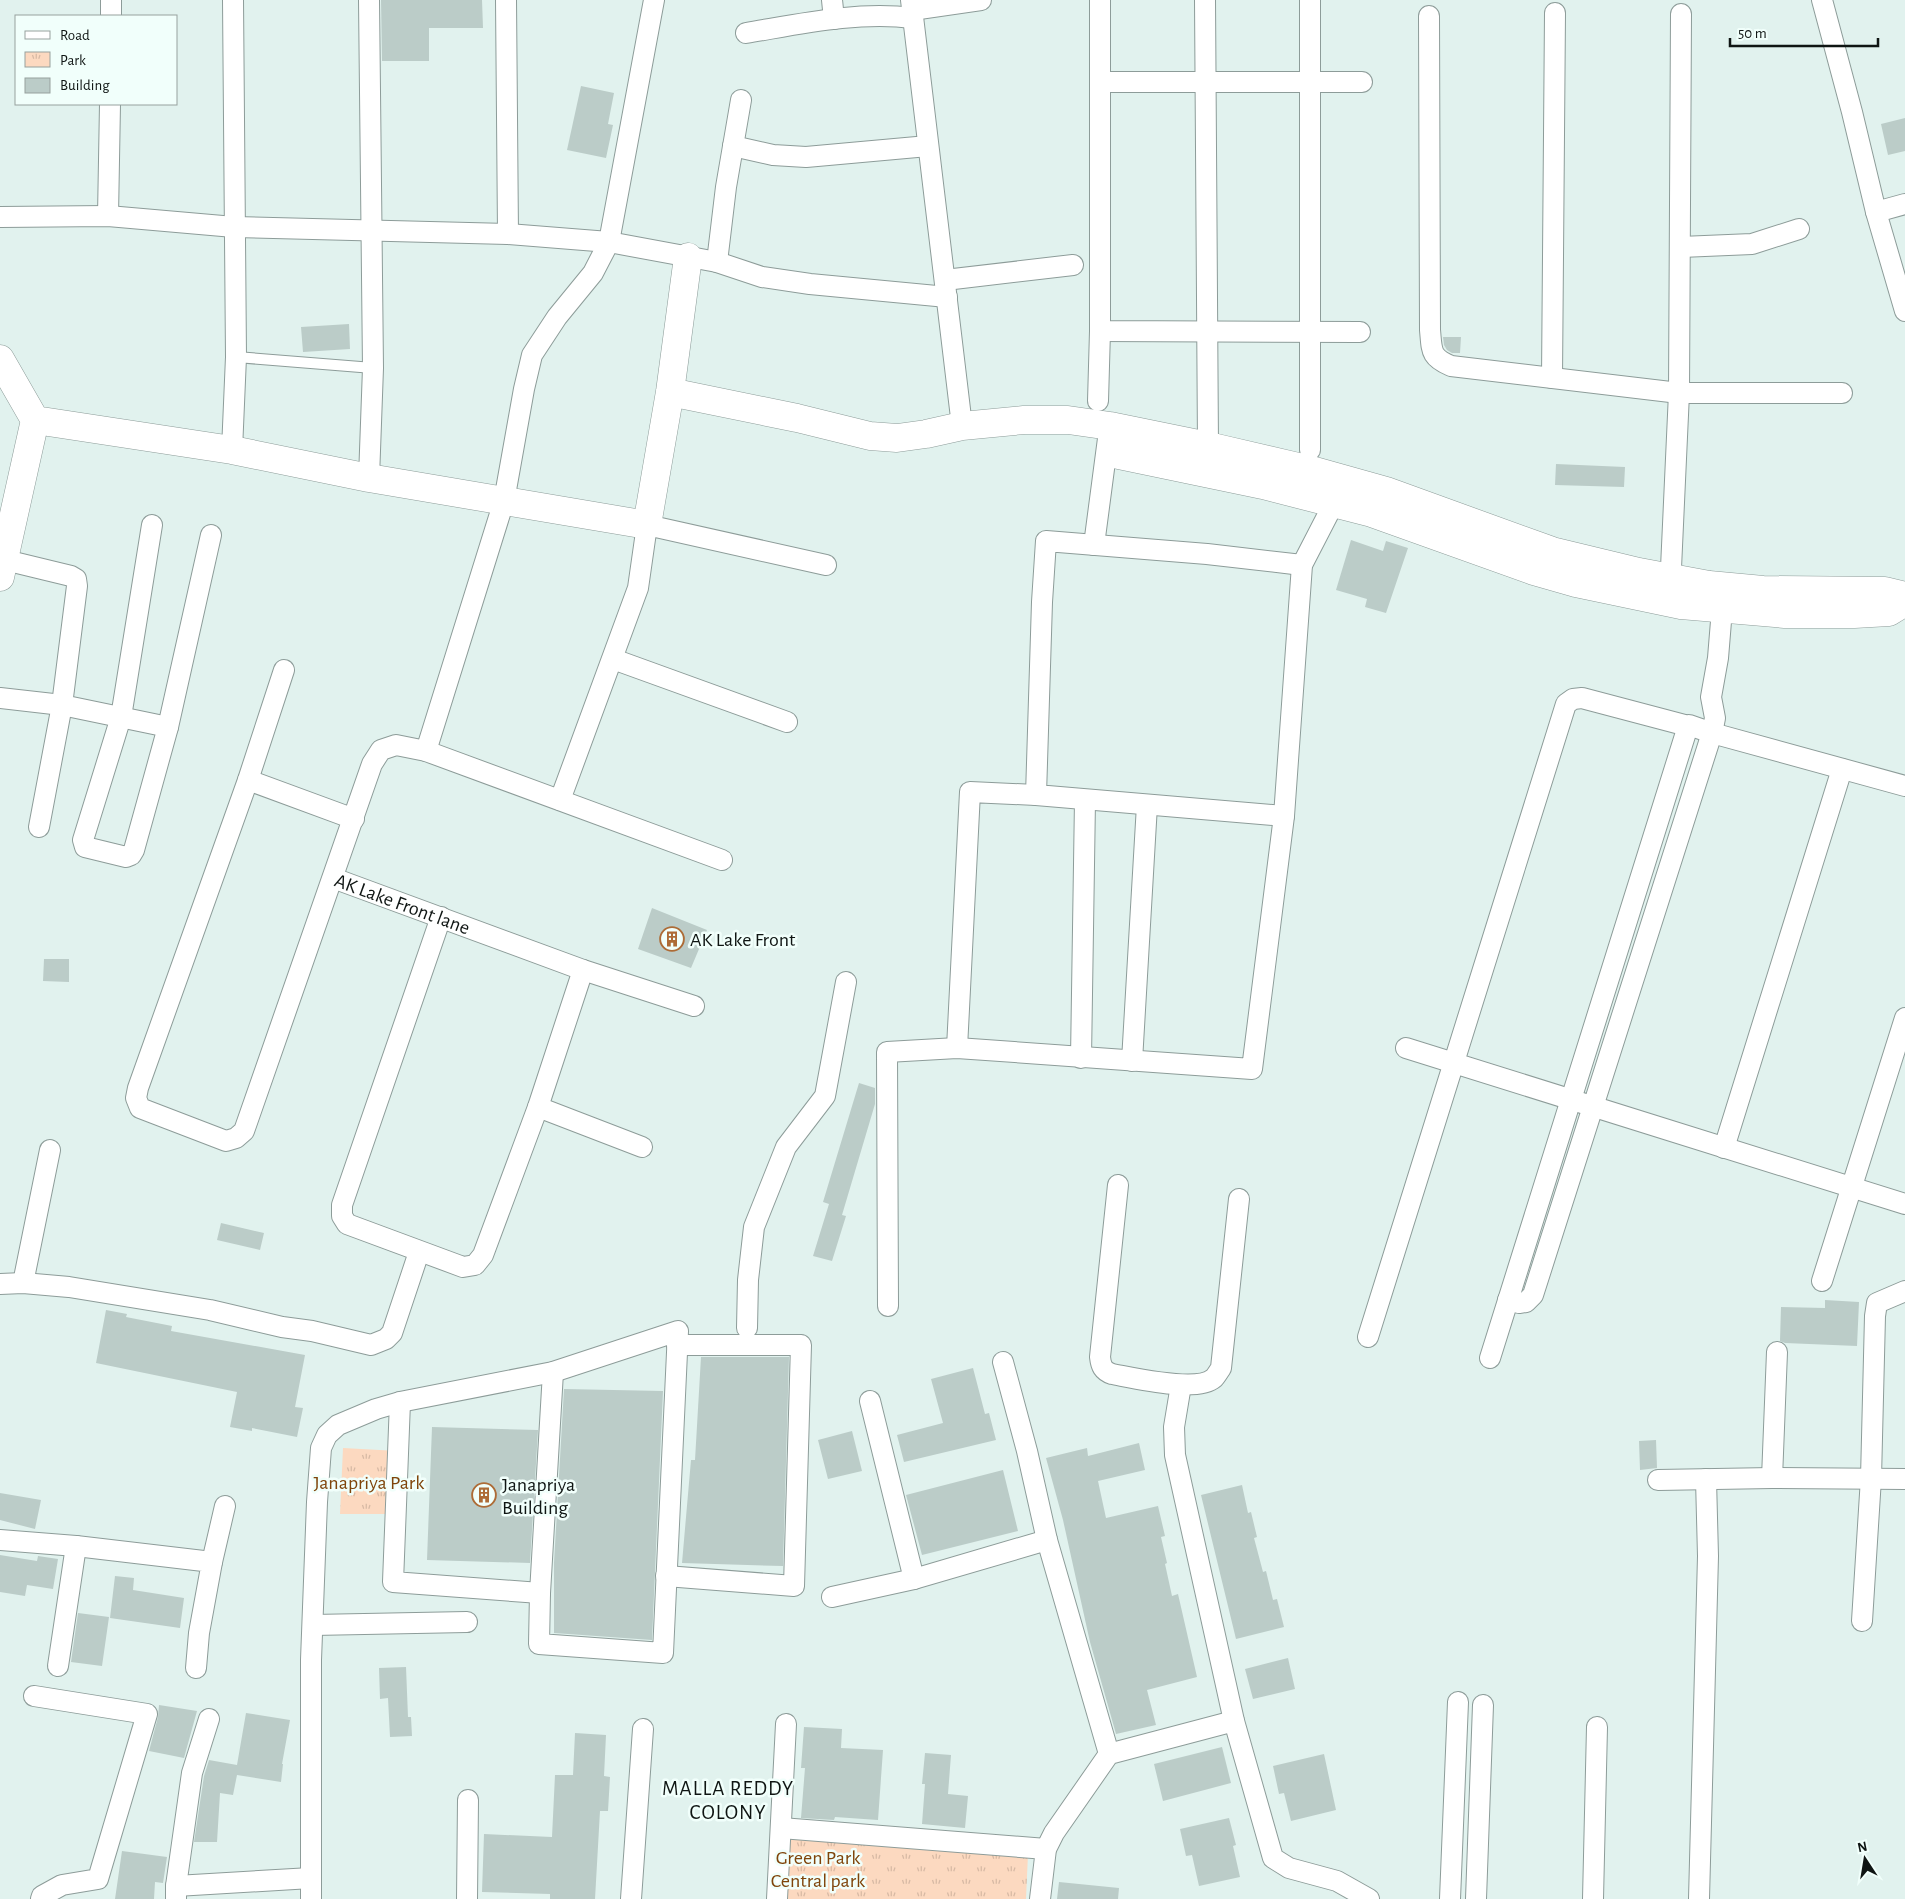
<svg xmlns="http://www.w3.org/2000/svg" width="1905" height="1899" font-family="'Alegreya Sans',sans-serif">
<style>
.park{fill:url(#park-tufts)}
.building{fill:#bbccc8}
.lines{fill:none;stroke-linecap:round;stroke-linejoin:round}
.lane-casing{stroke:#8d9c99;stroke-width:12}
.street-casing{stroke:#8d9c99;stroke-width:22}
.secondary-casing{stroke:#8d9c99;stroke-width:29}
.lane{stroke:#fff;stroke-width:10}
.street{stroke:#fff;stroke-width:20}
.secondary{stroke:#fff;stroke-width:28}
.labels{text-anchor:middle;stroke-width:5;stroke-linejoin:round;paint-order:stroke}
.street-label{font-size:20px;fill:#0f1513;stroke:#f1fffb}
.poi-label{font-size:20px;fill:#0f1513;stroke:#f1fffb;text-anchor:start}
.park-label{font-size:20px;fill:#7f440a;stroke:#f1fffb}
.neighbourhood-label{font-size:21px;letter-spacing:1px;fill:#0f1513;stroke:#f1fffb}
</style>
<defs>
<pattern id="park-tufts" width="24" height="20" patternUnits="userSpaceOnUse" patternTransform="scale(1.25)"><rect width="24" height="20" fill="#fcd9c0"/><path d="M3 7l-1-3M5 7V3M7 7l1-3M15 17l-1-3M17 17v-4M19 17l1-3" fill="none" stroke="#d7b9a4"/></pattern>
</defs>
<rect width="100%" height="100%" fill="#e1f2ee"/>
<path class="park" d="M343 1448 398 1451 395 1514H340Z
M788 1836 1028 1854 1026 1899H784Z"/>
<path class="building" d="M381 0H482L483 28H429V61H382Z
M581 86 614 93 608 124 613 125 606 158 567 150Z
M1905 118V151L1888 155 1881 124Z
M349 324 350 349 303 352 301 327Z
M1443 337H1461L1460 353H1452L1447 350 1444 345Z
M1556 464 1625 467 1624 487 1555 485Z
M1351 540 1383 551 1386 541 1408 548 1386 613 1365 607 1367 599 1336 590Z
M652 908 707 930 691 968 638 949Z
M44 959H69V982L43 981Z
M859 1083 875 1088V1104L842 1215 846 1216 832 1261 813 1256 829 1204 823 1202Z
M221 1223 264 1233 260 1250 217 1240Z
M1825 1300 1859 1302 1857 1346 1785 1343 1780 1341 1781 1307 1825 1308Z
M106 1310 127 1314 126 1317 172 1326 171 1331 305 1355 295 1407 303 1408 297 1437 252 1428V1431L230 1427 237 1392 96 1363Z
M701 1357H789L783 1566 682 1563 691 1460H695Z
M973 1368 985 1414 989 1413 996 1440 904 1462 897 1435 943 1423 931 1379Z
M564 1389 663 1391 652 1640 554 1633V1563Z
M432 1427 538 1430 530 1563 427 1560Z
M852 1431 862 1471 828 1479 818 1440Z
M1656 1440 1657 1468 1640 1470 1639 1441Z
M1139 1443 1145 1470 1098 1481 1106 1518 1158 1506 1165 1536 1161 1537 1167 1563 1165 1564 1172 1596 1178 1594 1197 1677 1147 1690 1156 1725 1116 1734 1090 1642 1063 1520 1046 1458 1087 1448 1088 1456Z
M1003 1470 1018 1531 922 1555 906 1495Z
M1242 1485 1248 1513 1251 1512 1257 1537 1254 1538 1263 1572 1266 1571 1273 1600 1277 1599 1284 1627 1236 1639 1201 1495Z
M0 1493 41 1500 35 1529 0 1520Z
M0 1555 37 1561 38 1556 58 1559 53 1589 27 1585 25 1596 0 1592Z
M115 1576 134 1578 133 1590 184 1598 180 1628 110 1618Z
M78 1613 109 1617 102 1666 71 1662Z
M1288 1658 1295 1689 1253 1699 1245 1669Z
M406 1667 408 1717H411L412 1736 390 1737 388 1698 380 1699 379 1668Z
M159 1705 197 1711 184 1758 149 1751 158 1717Z
M246 1713 290 1720 282 1764H283L281 1782 237 1775 233 1795 220 1793 217 1842H194L204 1776 209 1760 237 1765Z
M804 1727 842 1729 841 1748 883 1750 878 1820 835 1817 834 1820 801 1818 805 1768H801Z
M575 1733 606 1735 604 1776 610 1777 608 1811H600L595 1899H550V1894L482 1892 484 1834 552 1837 555 1775H573Z
M1222 1747 1231 1783 1163 1801 1154 1764Z
M925 1753 951 1755 948 1794 968 1796 965 1828 922 1824 925 1784H922Z
M1324 1754 1336 1810 1291 1821 1284 1793 1279 1794 1273 1766Z
M1229 1818 1236 1845 1233 1846 1240 1877 1199 1886 1192 1855 1186 1856 1180 1829Z
M122 1851 167 1857 163 1883 155 1882 154 1899H115Z
M1059 1882 1119 1888 1118 1899H1057Z"/>
<g class="lines">
<g class="lane-casing">
<path id="lane" d="M236 357 373 368"/>
</g>
<g class="street-casing">
<g id="street">
<path d="M506 0 508 234"/>
<path d="M832 0 834 19"/>
<path d="M911 0 962 426"/>
<path d="M1100 0V331L1360 332"/>
<path d="M1205 0 1208 446"/>
<path d="M1310 0V450"/>
<path d="M1822 0 1852 112 1876 212"/>
<path d="M912 10 981 0"/>
<path d="M111 16V0"/>
<path d="M1429 16 1430 330C1432 351 1430 357 1451 366L1679 393H1842"/>
<path d="M746 33C800 24 857 11 913 18"/>
<path d="M1101 82H1362"/>
<path d="M733 146 773 155 806 157 928 146"/>
<path d="M1905 204 1876 212 1905 311"/>
<path d="M108 216 110 104"/>
<path d="M0 217 108 216 234 227 508 234 609 242 717 262 762 277 810 284 947 297"/>
<path d="M1681 247 1752 244 1799 229"/>
<path d="M717 262 726 187 741 100"/>
<path d="M945 280 1073 265"/>
<path d="M1552 378 1555 13"/>
<path d="M1098 401 1100 331"/>
<path d="M232 450 236 357 233 0"/>
<path d="M369 478 373 368 369 0"/>
<path d="M152 525 121 717 83 840 85 847 126 857 131 855 134 850 168 727 211 535"/>
<path d="M1094 545 1109 431"/>
<path d="M5 560 71 576 76 579 77 586 62 705 39 827"/>
<path d="M1670 590 1679 393 1681 14"/>
<path d="M613 659 787 722"/>
<path d="M284 670 248 780 138 1088 136 1098 140 1108 226 1141 236 1138 244 1131 372 764 381 750 396 745 426 751 722 860"/>
<path d="M0 698 62 705 168 727"/>
<path d="M426 751 504 501 524 389 532 355 557 317 593 273 609 242 654 0"/>
<path d="M248 780 354 819"/>
<path d="M560 800 638 588 647 525 826 565"/>
<path d="M1284 816 1036 795 1042 602 1046 541 1207 554 1302 565"/>
<path id="s1" d="M333 878 583 970 694 1006"/>
<path d="M441 917 342 1205V1216L347 1224 463 1267 475 1265 483 1255 538 1107 583 970"/>
<path d="M957 1048 970 792 1036 795"/>
<path d="M1406 1048 1905 1204"/>
<path d="M1081 1058 1085 800"/>
<path d="M1132 1061 1147 805"/>
<path d="M538 1107 642 1147"/>
<path d="M1724 1148 1842 769"/>
<path d="M1118 1185 1100 1357C1101 1366 1103 1371 1112 1374 1134 1378 1197 1393 1214 1378 1216 1376 1219 1371 1221 1368L1239 1199"/>
<path d="M1822 1281 1905 1018"/>
<path d="M23 1283 50 1150"/>
<path d="M0 1284 23 1283 69 1287 210 1310 282 1327 312 1331 371 1345 386 1339 392 1333 419 1252"/>
<path d="M1508 1300 1519 1303 1526 1302 1533 1295 1712 733 1715 718 1711 697 1718 658 1722 609"/>
<path d="M888 1306 887 1052 957 1048 1252 1069 1284 816 1302 565 1334 503"/>
<path d="M747 1328 748 1280 754 1227 786 1147 825 1096 846 982"/>
<path d="M1368 1337 1566 704 1573 699 1582 698 1688 726 1689 725 1712 733 1905 786"/>
<path d="M1490 1358 1688 726"/>
<path d="M1003 1362 1027 1451 1047 1540 1109 1754"/>
<path d="M1181 1385 1174 1427 1175 1455 1234 1721 1273 1858 1289 1868 1337 1881 1369 1899"/>
<path d="M870 1401 914 1579"/>
<path d="M400 1402 393 1582 540 1593 553 1372"/>
<path d="M1772 1478 1777 1352"/>
<path d="M1658 1480 1772 1478 1905 1479"/>
<path d="M0 1540 76 1546 212 1562 199 1633 196 1668"/>
<path d="M212 1562 225 1506"/>
<path d="M666 1576 794 1586 801 1345H677"/>
<path d="M832 1597 914 1579 1047 1540"/>
<path d="M1862 1621 1871 1478 1875 1316 1877 1303 1905 1291"/>
<path d="M313 1625 467 1622"/>
<path d="M58 1666 76 1546"/>
<path d="M34 1696 147 1714 98 1879 62 1885 42 1896 41 1899"/>
<path d="M781 1828 1046 1849"/>
<path d="M176 1886 311 1878"/>
<path d="M176 1899V1886L192 1773 209 1719"/>
<path d="M311 1899V1660L317 1502 321 1448 327 1435 338 1425 376 1409 400 1402 553 1372 678 1331 663 1653 539 1644 540 1593"/>
<path d="M467 1899 468 1800"/>
<path d="M631 1899 643 1729"/>
<path d="M777 1899 786 1724"/>
<path d="M1040 1899 1046 1849 1054 1833 1109 1754 1234 1721"/>
<path d="M1450 1899 1458 1702"/>
<path d="M1476 1899 1483 1705"/>
<path d="M1593 1899 1597 1727"/>
<path d="M1699 1899 1708 1556 1706 1479"/>
</g>
</g>
<g class="secondary-casing">
<path id="secondary" d="M0 359 35 420 0 577
M670 392 797 418 870 436 897 438 926 434 962 426 1024 420H1068L1110 426 1208 446 1311 470 1386 491 1552 551 1639 572 1709 585 1763 590 1885 591 1905 596
M35 420 232 450 369 478 647 525 670 392 688 257
M1110 426 1119 455 1263 485 1372 513 1534 571 1576 583 1681 605 1785 614H1854L1889 612 1905 602"/>
</g>
<use href="#lane" class="lane"/>
<use href="#street" class="street"/>
<use href="#secondary" class="secondary"/>
</g>
<defs>
<g id="building-ring" transform="scale(1.25)"><circle r="9.5" fill="#f1fffb" stroke="#ad6b36" stroke-width="1.5"/><path d="M-4-6H4V6H1V3H-1V6H-4ZM-2.5-4.3h1.7v1.8h-1.7ZM.8-4.3h1.7v1.8H.8ZM-2.5-1h1.7V.8h-1.7ZM.8-1h1.7V.8H.8Z" fill="#ad6b36"/></g>
</defs>
<g fill-rule="evenodd">
<use href="#building-ring" x="672" y="939"/>
<use href="#building-ring" x="484" y="1495"/>
</g>
<g class="labels">
<g class="street-label">
<text dy="7" stroke="none"><textPath href="#s1" startOffset="74">AK Lake Front lane</textPath></text>
</g>
<g class="poi-label">
<text x="690" y="946">AK Lake Front</text>
<text x="502" y="1491">Janapriya<tspan x="502" dy="23">Building</tspan></text>
</g>
<g class="park-label">
<text x="369" y="1489">Janapriya Park</text>
<text x="818" y="1864">Green Park<tspan x="818" dy="23">Central park</tspan></text>
</g>
<g class="neighbourhood-label">
<text x="728" y="1795">MALLA REDDY<tspan x="728" dy="24">COLONY</tspan></text>
</g>
</g>
<rect x="15" y="15" width="162" height="90" fill="#f1fffb" stroke="#97a19e"/>
<rect x="25" y="31" width="25" height="8" fill="#ffffff" stroke="#97a19e"/>
<text x="60" y="40" font-size="15" fill="#0f1513">Road</text>
<rect x="25" y="52" width="25" height="15" fill="url(#park-tufts)" stroke="#97a19e"/>
<text x="60" y="65" font-size="15" fill="#0f1513">Park</text>
<rect x="25" y="78" width="25" height="15" fill="#bbccc8" stroke="#97a19e"/>
<text x="60" y="90" font-size="15" fill="#0f1513">Building</text>
<g transform="translate(1865 1859) rotate(348)" stroke="#f1fffb" stroke-width="4" paint-order="stroke">
<path d="M0-4L9 19L0 12L-9 19Z" fill="#0f1513"/>
<text y="-8" font-size="14" font-weight="bold" text-anchor="middle" fill="#0f1513">N</text>
</g>
<path d="M1730 38v8h148v-8" fill="none" stroke="#0f1513" stroke-width="2.5"/>
<text x="1738" y="38" font-size="15" fill="#0f1513" stroke="#f1fffb" stroke-width="4" paint-order="stroke">50 m</text>
</svg>
